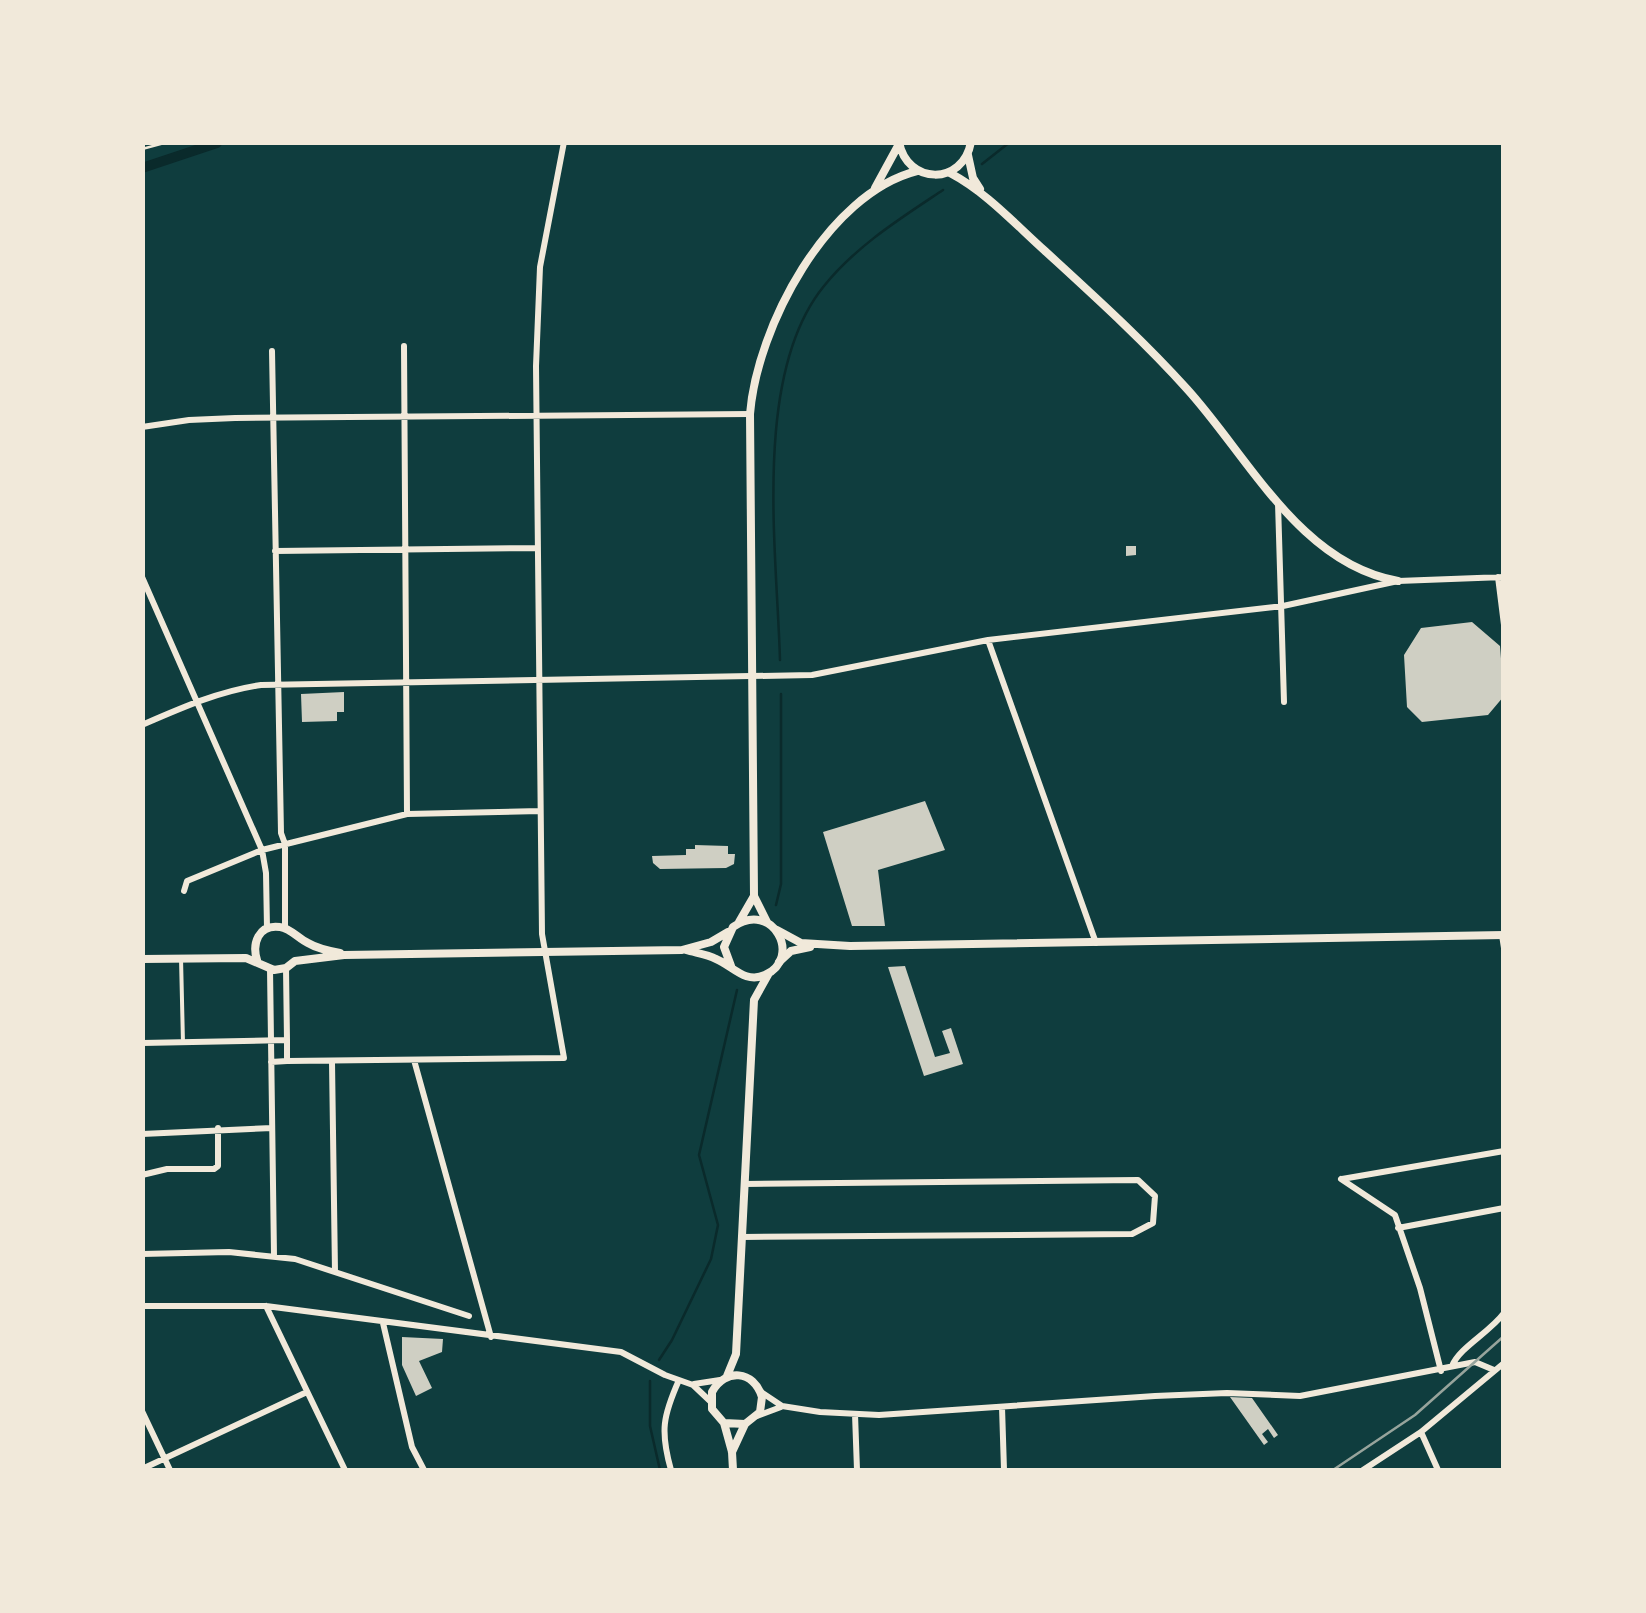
<svg xmlns="http://www.w3.org/2000/svg" width="1646" height="1613" font-family="Cabin,sans-serif">
<style>
.lines{fill:none;stroke-linecap:round;stroke-linejoin:round}
.stream{stroke:#0a2a2b;stroke-width:2.5}
.canal{stroke:#0a2a2b;stroke-width:10}
.building{fill:#cfcfc3}
.path{stroke:#f1e9da;stroke-width:2.5}
.pedestrian{stroke:#f1e9da;stroke-width:4}
.minor{stroke:#f1e9da;stroke-width:6}
.tertiary{stroke:#f1e9da;stroke-width:8}
.secondary{stroke:#f1e9da;stroke-width:8}
.rail{stroke:#97a49c;stroke-width:2.5}
</style>
<rect width="100%" height="100%" fill="#0f3d3e"/>
<g class="lines">
<path class="stream" d="M982 164 1010 142
M780 660C777 552 752 374 824 286 856 246 901 218 943 190
M776 905 781 884V694
M659 1360 672 1340 711 1259 718 1225 699 1155 737 990
M650 1381V1426L660 1470"/>
<path class="canal" d="M142 168 217 143"/>
</g>
<path class="building" d="M1126 546H1136V555L1126 556Z
M1472 622 1500 646 1504 696 1488 715 1422 722 1407 707 1404 655 1421 628Z
M344 692V712H337V721L302 722 301 694Z
M925 801 945 850 878 870 885 926H852L823 832Z
M695 845 728 846V854H735L734 864 726 868 660 869 653 863 652 856 686 855V849H695Z
M905 966 935 1057 950 1053 942 1031 951 1028 963 1064 924 1076 888 967Z
M402 1337 443 1339 442 1352 419 1361 432 1388 416 1396 402 1365Z
M1230 1397 1252 1398 1278 1435 1274 1438 1268 1429 1262 1434 1268 1442 1264 1445Z"/>
<g class="lines">
<path class="path" d="M142 149 168 142"/>
<path class="pedestrian" d="M181 958 183 1043"/>
<path class="minor" d="M404 346 407 814
M272 351 281 833 285 844V928
M142 427 189 420 235 418 750 414
M1278 503 1284 702
M275 551 536 548
M142 577 262 850 266 873 267 928
M1498 577 1504 625
M988 640 1096 943
M142 725C181 708 219 691 261 685L812 675 988 640 1283 606 1398 581 1504 577
M184 891 187 881 262 850 407 814 540 811
M1502 935 1504 948
M286 968 287 1040
M270 969 274 1255
M142 1043 287 1040V1061L271 1062
M414 1060 491 1337
M287 1061 564 1058 542 934 536 366 540 267 564 142
M332 1062 335 1272
M142 1134 272 1128
M142 1175 167 1169H214L218 1166V1128
M1341 1179 1395 1215 1420 1288 1441 1371
M1342 1179 1504 1151
M1398 1228 1504 1208
M742 1237 1132 1234 1153 1223 1155 1196 1138 1180 744 1184
M142 1254 229 1252 295 1259 469 1316
M142 1306H266L621 1352 665 1375 693 1385 711 1402
M266 1306 345 1470
M383 1323 412 1447 424 1470
M1452 1366C1460 1347 1489 1333 1504 1313
M694 1384 720 1380
M761 1392 782 1406 820 1412 879 1415 1155 1396 1227 1393 1300 1396 1475 1362 1494 1370
M1002 1407 1004 1470
M142 1411 170 1470
M855 1414 857 1470
M757 1416 781 1407
M1421 1432 1438 1470
M142 1469 307 1392
M671 1470C660 1431 663 1416 679 1380
M1363 1470 1421 1432 1504 1363"/>
<path class="tertiary" d="M968 155 973 178 980 189
M950 173C986 192 1014 223 1044 250 1093 295 1143 340 1187 389 1248 456 1300 564 1398 581
M777 930 801 943 850 946 1504 935
M779 962 791 951 810 947"/>
<path class="secondary" d="M899 142C907 185 963 186 971 142
M875 188 899 144
M739 922 754 896
M767 922 754 896 750 414C757 327 827 194 917 171
M686 950C696 953 707 954 716 959 733 966 745 984 765 975 803 958 773 899 733 927L724 947 731 966
M142 959 246 958 274 970 286 968 295 961 344 955 682 950 711 942 728 932
M257 960C252 944 258 924 280 927 290 928 299 939 308 943 318 949 329 951 340 953
M727 1376 736 1354 754 1000 769 973
M724 1423 732 1452 733 1470
M732 1452 745 1424 760 1412 762 1397C754 1370 725 1368 712 1392V1409L724 1423 745 1424"/>
<path class="rail" d="M1333 1470 1415 1415 1504 1336"/>
</g>
<rect width="1646" height="1613" fill="none" stroke="#f1e9da" stroke-width="290"/>
</svg>
